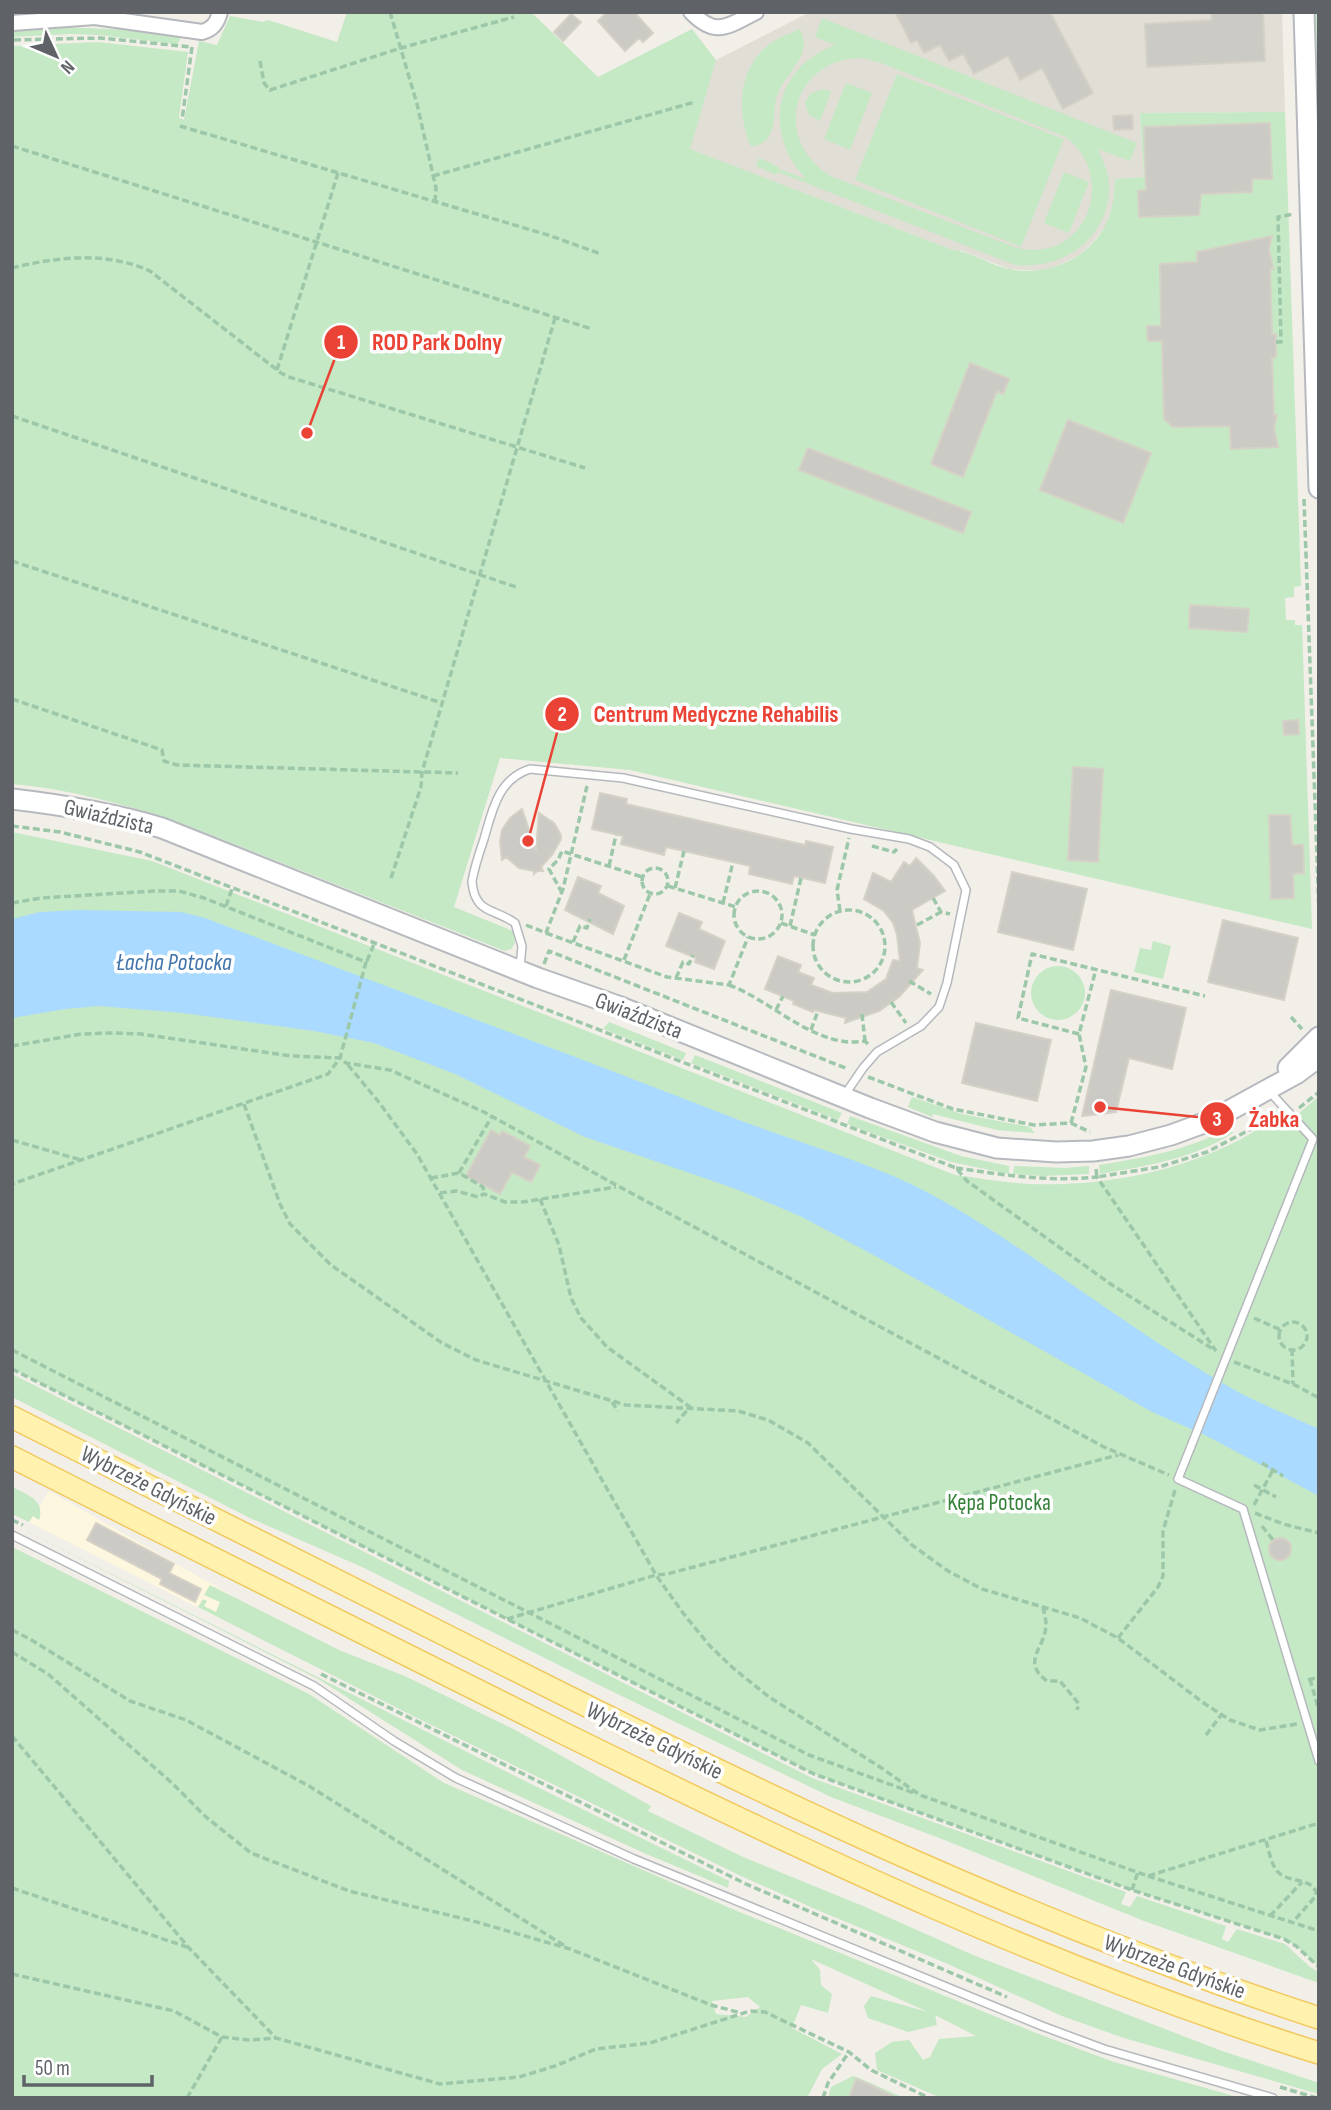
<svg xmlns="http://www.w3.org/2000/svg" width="1331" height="2110" font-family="'Sofia Sans Condensed',sans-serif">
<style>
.commercial{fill:#fef7e0}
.education{fill:#e1ded6}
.green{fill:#c5e8c5;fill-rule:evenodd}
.water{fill:#aadaff}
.building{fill:#cccac5;stroke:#d6d1c6;stroke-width:2}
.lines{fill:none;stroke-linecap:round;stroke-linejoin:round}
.lane-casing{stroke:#b5b8bc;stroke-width:10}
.street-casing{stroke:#b5b8bc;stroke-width:18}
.secondary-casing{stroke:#b6babf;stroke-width:23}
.primary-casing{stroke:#f2c960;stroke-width:24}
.path{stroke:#9cc7a9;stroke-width:3.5;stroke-dasharray:7 3.5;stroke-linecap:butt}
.lane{stroke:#fff;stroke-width:7}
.street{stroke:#fff;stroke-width:14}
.secondary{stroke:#fff;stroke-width:19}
.primary{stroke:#fff2af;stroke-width:21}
.labels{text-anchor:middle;stroke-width:7;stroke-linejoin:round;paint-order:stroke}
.street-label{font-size:23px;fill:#5f6368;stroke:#fff}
.park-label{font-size:23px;fill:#348238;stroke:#fff}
.water-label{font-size:24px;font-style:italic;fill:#4174aa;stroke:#fff}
.leader{fill:none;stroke:#ea4335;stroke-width:2.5}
.callout-dot{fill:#ea4335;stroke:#fff;stroke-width:2.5}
.mark-label{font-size:21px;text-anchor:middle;font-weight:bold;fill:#fff}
.callout-label{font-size:24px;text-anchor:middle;font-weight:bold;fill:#ea4335;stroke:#fff;stroke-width:7;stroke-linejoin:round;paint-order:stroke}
</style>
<rect width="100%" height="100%" fill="#f1efe8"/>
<path class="commercial" d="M49 1491 231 1595 219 1618 29 1522Z"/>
<path class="education" d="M810 12H1282L1285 112 1140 113 1144 177 1115 179 1113 205 1105 227 1092 243 1079 255 1053 268 1043 271 1009 269 963 251 953 250 689 149 716 60Z"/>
<path class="green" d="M347 12H531L598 77 692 29 716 60 690 149 953 250C973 252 989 265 1009 269 1045 277 1087 260 1105 226 1113 211 1114 196 1115 179L1144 177 1140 113 1285 112 1301 586 1294 587V597L1285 598 1286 620H1295V625H1302L1312 929 630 770 500 758 454 907 513 931 515 943 511 949 505 951 178 822C124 804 69 789 12 784V46L98 42 188 52 179 118 184 120 199 41 217 45 230 16 263 22 268 20 337 42Z
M1314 12H1319V133L1317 131Z
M822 18 1137 143 1130 161 1098 149C1103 161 1109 172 1109 185 1111 237 1063 270 1015 265L778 172 776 175 756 166 759 158 779 167V169L806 179C762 133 774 68 835 45L815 37ZM864 58 881 63 1066 137C1119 179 1085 264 1017 248L833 177C770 142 791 57 864 58Z
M56 27 141 30 181 37 178 43 176 44 99 35 70 34 12 37V30Z
M800 29C803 36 805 42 803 50 800 64 784 78 778 93 772 107 777 123 769 136 765 143 759 145 751 147 737 114 737 71 767 46 776 38 789 34 800 29Z
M897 74 1064 139 1021 247 855 180Z
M846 83 872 93 850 150 824 139Z
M823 89 831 92 820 121 809 115 805 103 810 94Z
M1064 172 1089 182 1069 233 1044 223Z
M12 832 152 861 955 1175C979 1178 1005 1183 1029 1184 1103 1187 1186 1171 1250 1134 1260 1129 1268 1116 1277 1109L1289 1122 1319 1096V1967L1296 1946 1284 1939 1132 1890 814 1774 12 1369Z
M1153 941 1171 946 1163 979 1134 972 1140 948 1151 950Z
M1031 993a27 27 0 1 1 54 0a27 27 0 1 1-54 0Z
M609 1022 686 1053 683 1060 603 1029Z
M695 1055 842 1113 838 1120 691 1063Z
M912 1097 962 1114 1030 1127 1035 1133 997 1130 933 1114 932 1117 908 1107Z
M850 1116 961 1156 1009 1166V1174L951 1162 847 1124Z
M1230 1127 1233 1133C1193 1159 1146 1166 1100 1174L1099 1165C1143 1158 1190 1150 1230 1127Z
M1014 1166 1065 1168 1089 1166V1174L1043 1176 1013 1174Z
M12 1374 812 1778 1126 1892 1121 1904 1130 1907 1137 1896 1226 1926 1222 1939 1228 1942 1237 1929 1285 1944 1310 1967 1319 1972V1983L1144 1921 947 1841 831 1797 601 1686 362 1567 250 1518 12 1397Z
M12 1487C26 1494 46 1500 39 1520L33 1516 29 1522 12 1514Z
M12 1524 525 1781 729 1881 728 1888 644 1853 462 1770 320 1680Z
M12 1547 309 1694 444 1783 730 1908 1036 2033 1114 2062 1241 2098H941L877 2070 875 2053 892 2042 909 2040 923 2060 930 2057 939 2039 976 2036 935 2015 937 2025 908 2032 868 2018 864 2006 871 1996 928 2012 811 1959 820 1970 821 1985 832 1994 828 2013 801 2005 792 2028 842 2054 822 2069 807 2098H12ZM748 1997 760 2007 746 2017 716 2014 712 2001Z
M210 1585 339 1650 407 1677 517 1731 651 1806 648 1811 743 1857 863 1906 973 1955 1222 2051 1319 2083V2094L1124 2038 1062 2016 948 1964 822 1912 741 1876 417 1718 198 1607 203 1599 207 1601 204 1606 216 1612 220 1602 204 1595Z
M853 2076 857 2077 904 2098H828L831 2087Z"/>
<path class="water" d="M79 910 181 912 205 918C378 984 553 1047 726 1115 787 1139 851 1156 911 1184 978 1217 1038 1262 1099 1303 1145 1335 1192 1366 1240 1393 1266 1406 1293 1417 1319 1429V1496L1205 1435 1152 1412 879 1258 800 1216 736 1189 585 1137 455 1074 374 1043 314 1031 183 1013 99 1006 65 1009 12 1018V919L40 912Z"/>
<path class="building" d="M607 12H634L653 33 643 42 639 38 625 51 598 21Z
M895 12H1050L1093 93 1063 109 1042 68 1020 80 1008 56 974 74 963 54 949 61 940 45 924 53 917 40 911 43Z
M1211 12H1263L1265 61 1147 67 1145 24 1212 20Z
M571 14 581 22 563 41 554 32Z
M1132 115 1133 129 1114 130 1113 116Z
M1270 123 1272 179H1252V192L1201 194 1199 215 1139 217 1138 191 1146 190 1144 127Z
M1272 236 1269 249 1273 269H1270L1272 334H1276V357L1272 358 1274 415H1277L1274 428 1278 447 1231 449 1230 426 1173 427 1164 419 1162 341H1148L1147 326H1161L1160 264 1197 262V252Z
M970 363 1009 379 1003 394 997 391 963 477 931 464Z
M1068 420 1151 453 1123 523 1040 490Z
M808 448 971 512 963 533 799 470Z
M1190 605 1249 609 1247 632 1189 628Z
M1298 720 1299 734 1284 735 1283 721Z
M1073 767 1103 769 1098 862 1068 860Z
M600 793 627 799 626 804 805 845 806 841 833 847 825 883 794 876 792 884 749 874 750 866 733 862 666 847 664 855 621 844 623 836 592 829Z
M522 809 536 851 539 813 554 823 561 835V839L552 855 541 867 543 871H537L534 874V871L519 868 506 857 502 860 500 842 502 830 510 818Z
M1269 815H1290L1292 845H1303L1304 873 1293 874 1294 898 1271 899Z
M916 858 934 876 945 891 912 910 920 943 917 968 923 970 899 997 879 1011 845 1023 846 1018 814 1010 813 1012 793 1004 794 1001 765 989 778 956 801 965 798 972 814 978 811 985 833 993 867 992 886 979 893 960 900 961 897 935 893 923 884 911 864 899 873 873 891 882 904 862 910 866Z
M1012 872 1087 889 1073 950 998 932Z
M578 877 601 886 598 893 624 906 613 934 565 910Z
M679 913 702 922 699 929 725 941 714 969 695 962 696 958 666 946Z
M1223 920 1298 938 1284 1000 1208 982Z
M1111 990 1186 1008 1172 1069 1129 1058 1116 1112 1082 1116Z
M976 1023 1051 1040 1037 1101 962 1083Z
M491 1130 500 1135 502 1131 530 1146 524 1157 540 1165 531 1182 512 1172 500 1194 466 1176Z
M96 1523 174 1564 169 1573 201 1589 195 1602 160 1584 162 1579 87 1540Z
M1269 1549a11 11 0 1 1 22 0a11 11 0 1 1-22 0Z
M856 2079 871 2085 896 2098H849Z"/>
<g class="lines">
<g class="lane-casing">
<path id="lane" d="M520 968 522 946 515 923C494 908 475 914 472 882 474 868 479 854 484 839 492 811 498 779 530 769L623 778 851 829 909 839 930 847 954 865 966 890 947 983 939 1007 921 1026 877 1052 863 1068 844 1096
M1270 1092 1313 1139 1178 1479 1243 1509 1319 1761
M12 1535 314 1686 394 1741 456 1778 634 1859 1042 2026 1104 2049 1273 2098"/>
</g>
<g class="street-casing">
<path id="street" d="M691 12C716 38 728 26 756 12
M12 23 95 17 202 32C213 29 217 23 220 12"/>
</g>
<g class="secondary-casing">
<path id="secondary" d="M1304 12 1319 488
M12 799C64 805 112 813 162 828L538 978 618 1006 870 1108 935 1132 997 1148 1056 1152 1093 1151 1129 1146 1171 1135 1212 1120 1296 1074 1319 1057
M1288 1068 1319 1037"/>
</g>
<g class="primary-casing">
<path id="primary" d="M12 1417C173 1499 335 1580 497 1661 764 1796 1034 1925 1319 2018
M12 1457C195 1549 378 1642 561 1732 808 1854 1056 1971 1319 2053"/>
</g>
<path class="path" d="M390 12 417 104 436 188 435 202
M14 40 100 38 192 47 182 120
M260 61 264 83 270 90 401 48 514 17
M180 126 548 235 601 254
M12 146 592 329
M433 176 695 102
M12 268C56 257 107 251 150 271L281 373 289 377 585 468
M1276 342H1281L1278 217 1294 214
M277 370 338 173
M12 416 519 588
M1304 499 1319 913
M12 561 442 703
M12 699 162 750 164 761 177 765 458 773
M12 826 60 832 140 852 956 1168 967 1181 1112 1285 1216 1351
M872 846 894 852 897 849
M609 866 616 835
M642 881a13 13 0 1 1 26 0a13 13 0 1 1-26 0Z
M391 878 421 787 422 772 555 318
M668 886 736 907
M675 888 684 851
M734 915a24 24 0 1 1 48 0a24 24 0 1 1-48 0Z
M562 893 549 869 558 860 562 851 642 877
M933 898 941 912 950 914
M12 903 41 898 155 891H179L204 898 366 962 340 1058 328 1074 12 1184
M723 903 733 862
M226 906 233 886
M813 946a36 36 0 1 1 72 0a36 36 0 1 1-72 0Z
M840 911 837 890 849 838
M781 923 815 935
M526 925 546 933 563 889 587 786
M917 925 941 912
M790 926 801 878
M546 933 667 977 729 985 748 937
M573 942 580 926 587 928 590 919
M624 960 650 894
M367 961 374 944
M544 964 549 951 848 1069
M676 978 683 962 689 964 693 955
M909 981 931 994
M729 985C771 1000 817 1050 865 1041L868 1044
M891 1002 906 1023
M776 1010 783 996
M862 1014 865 1041
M1291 1017 1302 1029
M811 1030 818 1011
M1079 1034 1018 1018 1032 954 1205 996
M12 1046 81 1034 114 1033 141 1034 291 1056 340 1058 346 1063 390 1070 484 1112 618 1186 1104 1447 1169 1475
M348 1065 378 1101 417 1154 656 1575 683 1613 709 1645 733 1668 769 1697 880 1767 920 1795 1148 1876 1319 1823
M868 1077 953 1109 1034 1125 1071 1123 1090 1132
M244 1104 280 1204 290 1224 331 1265 442 1343 476 1360 626 1405 738 1411 768 1420 808 1443 912 1545 948 1571 982 1589 1080 1618 1118 1638 1205 1704 1230 1720 1260 1730 1297 1724
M1299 1108 1319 1092
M1071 1123 1086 1067 1079 1034 1096 969
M12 1140 81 1160
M956 1168C1004 1175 1049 1182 1097 1177L1216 1351
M1096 1169 1097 1177 1159 1167 1207 1152 1253 1128 1262 1115
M459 1173 492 1116
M431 1178 459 1173 483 1187 484 1194
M440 1193 456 1191 478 1197 484 1194 505 1202H523L616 1187
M540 1199 559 1245 571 1298 581 1318 607 1347 690 1407 676 1423
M1254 1318 1281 1330
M1279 1336a14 14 0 1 1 28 0a14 14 0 1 1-28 0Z
M1292 1349 1293 1384
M12 1350 809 1755 914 1793
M1234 1362 1293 1384 1319 1398
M12 1369 814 1774 1132 1890 1284 1939 1296 1946 1319 1967
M612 1402 618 1411
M1262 1463 1283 1476
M1254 1485 1276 1497
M1254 1505 1273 1470
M1255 1513 1283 1524 1319 1533
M12 1520 23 1525
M1262 1526 1273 1540
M1043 1607C1044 1613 1046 1619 1046 1624 1046 1648 1020 1661 1047 1681H1060L1079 1704 1077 1710
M507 1619 656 1575 667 1574 1118 1455
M12 1630 30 1639 130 1701 186 1720 309 1786 565 1946
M1118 1638 1158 1587 1163 1576V1531L1175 1490
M12 1652 48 1674 172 1783 206 1817 251 1853 349 1891 473 1921 570 1949 711 2005 741 2013
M321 1674 746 1884 1007 1997
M1310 1679 1319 1711
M1308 1680 1319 1677
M1206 1735 1222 1714
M12 1736 189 1948 276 2038
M1266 1841C1269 1850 1271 1865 1278 1872 1288 1883 1310 1877 1316 1892L1315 1897 1292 1923
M1148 1876 1319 1931
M12 1888 187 1947
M1132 1890 1138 1872
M1270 1916 1302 1882
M12 1974 174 2011 222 2037 249 2040 276 2038 440 2084 519 2077 555 2066 596 2049 650 2043 750 2011 765 2012 849 2052 871 2070 929 2098
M1280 2087 1317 2098
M187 2098 222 2037
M823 2098 828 2083 849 2052"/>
<use href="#lane" class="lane"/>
<use href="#street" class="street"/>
<use href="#secondary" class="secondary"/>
<use href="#primary" class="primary"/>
</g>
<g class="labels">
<g class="street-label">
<text transform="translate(109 816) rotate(13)" y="8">Gwiaździsta</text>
<text transform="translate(639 1015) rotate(21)" y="8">Gwiaździsta</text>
<text transform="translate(149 1485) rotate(27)" y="8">Wybrzeże Gdyńskie</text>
<text transform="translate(655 1740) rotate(26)" y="8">Wybrzeże Gdyńskie</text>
<text transform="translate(1175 1966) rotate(20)" y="8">Wybrzeże Gdyńskie</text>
</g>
<g class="park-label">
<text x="999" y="1510">Kępa Potocka</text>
</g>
<g class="water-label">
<text x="174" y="970">Łacha Potocka</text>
</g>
</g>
<path class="leader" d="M307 433L341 342M528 841L562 714M1100 1107L1217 1119"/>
<g class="callout-dot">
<circle cx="307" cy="433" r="7"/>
<circle cx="528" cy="841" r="7"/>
<circle cx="1100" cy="1107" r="7"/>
<circle cx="341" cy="342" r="18"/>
<circle cx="562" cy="714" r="18"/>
<circle cx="1217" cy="1119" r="18"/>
</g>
<g class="mark-label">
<text x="341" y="349">1</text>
<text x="562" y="721">2</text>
<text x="1217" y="1126">3</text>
</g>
<g class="callout-label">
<text x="437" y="350">ROD Park Dolny</text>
<text x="716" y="722">Centrum Medyczne Rehabilis</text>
<text x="1274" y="1127">Żabka</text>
</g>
<rect width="1331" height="2110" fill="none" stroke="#5f6368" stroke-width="28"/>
<g transform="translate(56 56) rotate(134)" stroke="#ffffff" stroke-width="5" paint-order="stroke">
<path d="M0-5L12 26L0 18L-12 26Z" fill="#5f6368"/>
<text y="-10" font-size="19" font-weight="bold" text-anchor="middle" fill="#5f6368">N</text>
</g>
<path d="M24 2075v10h128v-10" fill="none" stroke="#5f6368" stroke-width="3.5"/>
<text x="35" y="2075" font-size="21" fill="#5f6368" stroke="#ffffff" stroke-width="5" paint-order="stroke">50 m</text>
</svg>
